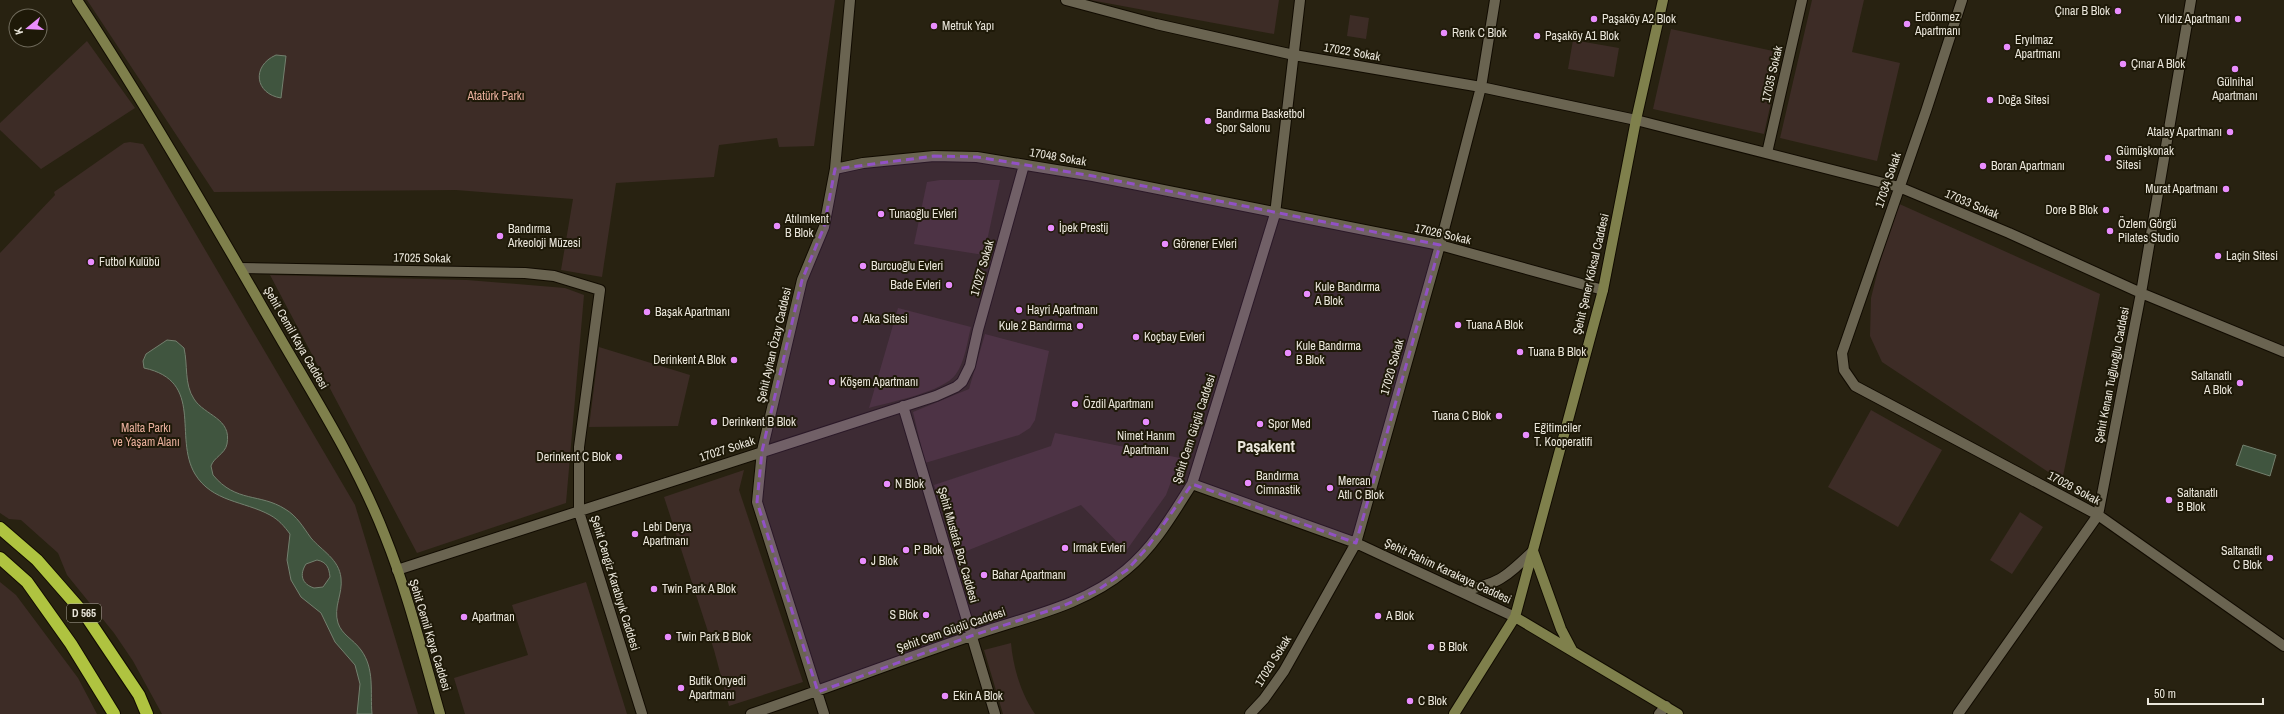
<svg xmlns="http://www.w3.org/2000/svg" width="2284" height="714" font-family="'Archivo Narrow',sans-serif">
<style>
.green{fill:#3d2c26}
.water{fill:#40553f;stroke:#73806e;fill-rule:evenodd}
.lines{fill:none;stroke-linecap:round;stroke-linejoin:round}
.street-casing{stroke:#110b00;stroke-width:12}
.secondary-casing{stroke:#110b00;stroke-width:12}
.highway-casing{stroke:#110b00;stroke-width:14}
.street{stroke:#6a6451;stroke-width:10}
.secondary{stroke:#7f804c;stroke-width:10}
.highway{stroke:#afc340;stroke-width:12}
.marked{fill:#9151c5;fill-opacity:0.2;stroke:#9151c5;stroke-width:3;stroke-dasharray:8 5;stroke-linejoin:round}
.poi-dot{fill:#e98dfe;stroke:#1e1908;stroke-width:1.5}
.labels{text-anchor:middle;stroke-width:4;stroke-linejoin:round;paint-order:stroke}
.shield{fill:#1e1908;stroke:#ada89c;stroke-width:1}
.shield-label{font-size:11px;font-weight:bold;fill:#eae6db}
.poi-label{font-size:12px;fill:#eae6db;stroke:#1e1908;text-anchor:start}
.street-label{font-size:12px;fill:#eae6db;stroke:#1e1908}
.park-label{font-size:12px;fill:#e9af9c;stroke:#1e1908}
.district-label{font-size:16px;font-weight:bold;fill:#eae6db;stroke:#1e1908}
</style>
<rect width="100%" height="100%" fill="#282211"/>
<path class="green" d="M87 0H835L814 146 779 147 777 138 719 145 714 177 616 183 602 277 561 270 573 199 456 190 214 192Z
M1090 0H1279L1274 34Z
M1812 0H1864L1852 52 1900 63 1877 161 1780 138Z
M1350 15 1369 18 1366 39 1347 36Z
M1671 29 1782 53 1764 134 1653 109Z
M1573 40 1619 48 1614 77 1568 69Z
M87 41 135 108 41 169 0 130V123Z
M130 142 143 144 355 505 418 714H162L133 661 114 633 67 575 58 553 21 520 9 519 0 513V253L55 195 54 192 124 143Z
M940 180H1000L984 255 914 244 927 182Z
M1895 202 2100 294 2062 481 1882 362 1870 336 1871 298Z
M270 275 467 280 565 288 584 295 566 503 417 553Z
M898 308 971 327C967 343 965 361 956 374 944 392 890 402 869 408Z
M985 334 1049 351 1035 420 1030 428 1019 435 925 463 913 412 969 389Z
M599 347 690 375 678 426 589 427Z
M1871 410 1942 450 1898 527 1828 487Z
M1055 433 1180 458 1166 495 1126 551 1081 505 959 554 934 485 1051 446Z
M744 470 739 490 803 682 729 706 714 650 664 497Z
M2020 512 2043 527 2012 574 1990 560Z
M0 582 16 595 78 678 97 714H0Z
M586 582 627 714H465L454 678 528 655 512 605Z
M1011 643C1013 667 1021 694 1035 714H1003L984 650Z"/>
<path class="water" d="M276 55 286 56 281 98C255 94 251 66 276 55Z
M167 340 176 341 184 348C188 365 184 384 194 399 205 416 232 418 227 444 225 454 214 457 211 466L213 475C236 503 260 493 285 509 297 516 303 527 311 538 322 551 339 559 341 578 343 594 333 607 338 623 342 635 353 639 361 650 375 669 370 692 372 714H357L360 684 355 665 335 642 321 613 301 597 291 580 287 560 290 534C284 526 279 520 270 515 244 501 212 502 195 474 173 437 205 381 144 368L143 361 146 354ZM317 560C327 562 329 568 330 577L323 587 314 588C302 584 299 575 306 564Z
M2243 445 2276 455 2270 476 2236 465Z"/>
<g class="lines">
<g class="street-casing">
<path id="street" d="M1066 0 1156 24 1294 55 1481 87 1636 120 1899 187 2009 233 2141 293 2284 352
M1962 0 1926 111 1842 353 1844 370 1855 386 2098 515 2284 646
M1767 153 1802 0
M835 169 863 163 934 156 977 157 1093 176 1440 245 1603 290
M240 268 525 273 554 276 600 290 579 447V512L642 714
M903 406 995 714
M1192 484 1356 543 1515 617
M397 570 936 396 956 387 962 382 970 366 978 330 1024 165
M1460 591C1499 584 1505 578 1533 551
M751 714C825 689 897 661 971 636 1024 617 1082 607 1126 570 1154 547 1173 514 1192 484L1275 214 1300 0
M824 714 757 502 762 451 802 280 824 227 835 169 850 0
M1250 714 1264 699 1284 671 1356 543 1440 245 1481 87 1495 0
M1659 714 1666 706
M1958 714 2098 515 2141 293 2191 0"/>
</g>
<g class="secondary-casing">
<path id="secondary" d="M77 0C146 105 208 213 271 322 311 392 356 461 385 536 408 593 423 655 440 714
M1533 551 1561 629 1572 650
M1515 617 1678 714
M1454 714 1515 617 1603 290 1636 120 1663 0"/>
</g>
<g class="highway-casing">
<path id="highway" d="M0 528 37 560 86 616 139 695 147 714
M0 558 27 582 71 644 114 714"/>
</g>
<use href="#street" class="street"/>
<use href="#secondary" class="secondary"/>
<use href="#highway" class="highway"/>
</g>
<path class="marked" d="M934 156 977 157 1093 176 1440 245 1356 543 1192 484 1146 549 1127 570 1098 590 1063 606 971 636 818 692 757 502 762 451 802 280 824 227 835 169Z"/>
<g class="poi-dot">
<circle cx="2118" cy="11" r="4"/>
<circle cx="1594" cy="19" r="4"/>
<circle cx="2238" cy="19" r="4"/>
<circle cx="1907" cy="24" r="4"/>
<circle cx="934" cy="26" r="4"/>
<circle cx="1444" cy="33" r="4"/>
<circle cx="1537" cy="36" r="4"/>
<circle cx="2007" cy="47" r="4"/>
<circle cx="2123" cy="64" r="4"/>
<circle cx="2235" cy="69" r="4"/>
<circle cx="1990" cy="100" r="4"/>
<circle cx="1208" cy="121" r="4"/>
<circle cx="2230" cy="132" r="4"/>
<circle cx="2108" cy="158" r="4"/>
<circle cx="1983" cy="166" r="4"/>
<circle cx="2226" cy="189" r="4"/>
<circle cx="2106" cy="210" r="4"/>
<circle cx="881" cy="214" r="4"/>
<circle cx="777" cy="226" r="4"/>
<circle cx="1051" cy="228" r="4"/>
<circle cx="2110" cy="231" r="4"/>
<circle cx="500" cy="236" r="4"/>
<circle cx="1165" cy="244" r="4"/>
<circle cx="2218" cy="256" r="4"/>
<circle cx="91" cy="262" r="4"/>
<circle cx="863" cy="266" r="4"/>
<circle cx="949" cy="285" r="4"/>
<circle cx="1307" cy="294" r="4"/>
<circle cx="1019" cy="310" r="4"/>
<circle cx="647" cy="312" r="4"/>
<circle cx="855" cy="319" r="4"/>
<circle cx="1458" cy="325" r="4"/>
<circle cx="1080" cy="326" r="4"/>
<circle cx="1136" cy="337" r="4"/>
<circle cx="1520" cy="352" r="4"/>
<circle cx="1288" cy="353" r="4"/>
<circle cx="734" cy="360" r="4"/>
<circle cx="832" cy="382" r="4"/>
<circle cx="2240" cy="383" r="4"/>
<circle cx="1075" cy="404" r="4"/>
<circle cx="1499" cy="416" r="4"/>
<circle cx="714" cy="422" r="4"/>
<circle cx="1146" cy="422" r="4"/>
<circle cx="1260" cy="424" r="4"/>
<circle cx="1526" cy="435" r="4"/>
<circle cx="619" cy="457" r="4"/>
<circle cx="1248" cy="483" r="4"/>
<circle cx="887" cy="484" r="4"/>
<circle cx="1330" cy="488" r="4"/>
<circle cx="2169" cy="500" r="4"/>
<circle cx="635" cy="534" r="4"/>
<circle cx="1065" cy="548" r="4"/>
<circle cx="906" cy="550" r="4"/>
<circle cx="2270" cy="558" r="4"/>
<circle cx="863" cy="561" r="4"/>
<circle cx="984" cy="575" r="4"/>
<circle cx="654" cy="589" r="4"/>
<circle cx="926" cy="615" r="4"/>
<circle cx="1378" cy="616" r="4"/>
<circle cx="464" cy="617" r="4"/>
<circle cx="668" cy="637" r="4"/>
<circle cx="1431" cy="647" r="4"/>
<circle cx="681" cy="688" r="4"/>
<circle cx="945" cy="696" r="4"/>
<circle cx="1410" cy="701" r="4"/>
</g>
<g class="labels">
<rect class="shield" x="67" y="604" width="34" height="18" rx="3"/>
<g class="shield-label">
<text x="84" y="617">D 565</text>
</g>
<g class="poi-label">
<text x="2110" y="15" text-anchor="end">Çınar B Blok</text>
<text x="1915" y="21">Erdönmez<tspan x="1915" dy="14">Apartmanı</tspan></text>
<text x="1602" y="23">Paşaköy A2 Blok</text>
<text x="2230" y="23" text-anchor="end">Yıldız Apartmanı</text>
<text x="942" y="30">Metruk Yapı</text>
<text x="1452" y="37">Renk C Blok</text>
<text x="1545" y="40">Paşaköy A1 Blok</text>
<text x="2015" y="44">Eryılmaz<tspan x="2015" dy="14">Apartmanı</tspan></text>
<text x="2131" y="68">Çınar A Blok</text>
<text x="2235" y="86" text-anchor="middle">Gülnihal<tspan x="2235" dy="14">Apartmanı</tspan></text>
<text x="1998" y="104">Doğa Sitesi</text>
<text x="1216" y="118">Bandırma Basketbol<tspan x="1216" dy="14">Spor Salonu</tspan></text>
<text x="2222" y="136" text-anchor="end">Atalay Apartmanı</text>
<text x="2116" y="155">Gümüşkonak<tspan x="2116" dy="14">Sitesi</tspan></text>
<text x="1991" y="170">Boran Apartmanı</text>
<text x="2218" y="193" text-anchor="end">Murat Apartmanı</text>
<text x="2098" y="214" text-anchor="end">Dore B Blok</text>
<text x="889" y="218">Tunaoğlu Evleri</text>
<text x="785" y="223">Atılımkent<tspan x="785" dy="14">B Blok</tspan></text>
<text x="2118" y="228">Özlem Görgü<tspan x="2118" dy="14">Pilates Studio</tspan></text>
<text x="1059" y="232">İpek Prestij</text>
<text x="508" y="233">Bandırma<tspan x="508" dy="14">Arkeoloji Müzesi</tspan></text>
<text x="1173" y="248">Görener Evleri</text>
<text x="2226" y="260">Laçin Sitesi</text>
<text x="99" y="266">Futbol Kulübü</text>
<text x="871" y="270">Burcuoğlu Evleri</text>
<text x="941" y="289" text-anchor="end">Bade Evleri</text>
<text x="1315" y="291">Kule Bandırma<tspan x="1315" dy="14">A Blok</tspan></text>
<text x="1027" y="314">Hayri Apartmanı</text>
<text x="655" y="316">Başak Apartmanı</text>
<text x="863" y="323">Aka Sitesi</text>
<text x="1466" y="329">Tuana A Blok</text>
<text x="1072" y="330" text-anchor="end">Kule 2 Bandırma</text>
<text x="1144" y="341">Koçbay Evleri</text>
<text x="1296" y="350">Kule Bandırma<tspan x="1296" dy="14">B Blok</tspan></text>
<text x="1528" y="356">Tuana B Blok</text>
<text x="726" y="364" text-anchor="end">Derinkent A Blok</text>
<text x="2232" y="380" text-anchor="end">Saltanatlı<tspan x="2232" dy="14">A Blok</tspan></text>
<text x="840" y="386">Köşem Apartmanı</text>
<text x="1083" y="408">Özdil Apartmanı</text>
<text x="1491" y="420" text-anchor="end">Tuana C Blok</text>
<text x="722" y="426">Derinkent B Blok</text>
<text x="1268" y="428">Spor Med</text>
<text x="1534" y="432">Eğitimciler<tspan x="1534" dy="14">T. Kooperatifi</tspan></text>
<text x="1146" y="440" text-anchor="middle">Nimet Hanım<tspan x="1146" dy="14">Apartmanı</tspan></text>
<text x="611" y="461" text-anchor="end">Derinkent C Blok</text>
<text x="1256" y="480">Bandırma<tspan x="1256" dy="14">Cimnastik</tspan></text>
<text x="1338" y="485">Mercan<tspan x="1338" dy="14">Atlı C Blok</tspan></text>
<text x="895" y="488">N Blok</text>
<text x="2177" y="497">Saltanatlı<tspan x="2177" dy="14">B Blok</tspan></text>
<text x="643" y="531">Lebi Derya<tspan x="643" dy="14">Apartmanı</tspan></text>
<text x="1073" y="552">Irmak Evleri</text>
<text x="914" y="554">P Blok</text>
<text x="2262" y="555" text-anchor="end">Saltanatlı<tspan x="2262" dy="14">C Blok</tspan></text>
<text x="871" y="565">J Blok</text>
<text x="992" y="579">Bahar Apartmanı</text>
<text x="662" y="593">Twin Park A Blok</text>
<text x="918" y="619" text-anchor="end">S Blok</text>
<text x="1386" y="620">A Blok</text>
<text x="472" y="621">Apartman</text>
<text x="676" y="641">Twin Park B Blok</text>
<text x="1439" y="651">B Blok</text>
<text x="689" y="685">Butik Onyedi<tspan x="689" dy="14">Apartmanı</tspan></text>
<text x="953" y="700">Ekin A Blok</text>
<text x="1418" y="705">C Blok</text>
</g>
<g class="street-label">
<text transform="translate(1352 52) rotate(10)" y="4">17022 Sokak</text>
<text transform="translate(1772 74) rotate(-77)" y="4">17035 Sokak</text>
<text transform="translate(1058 157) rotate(10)" y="4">17048 Sokak</text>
<text transform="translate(1888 180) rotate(-71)" y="4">17034 Sokak</text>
<text transform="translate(1972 204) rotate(23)" y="4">17033 Sokak</text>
<text transform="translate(1443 234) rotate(13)" y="4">17026 Sokak</text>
<text transform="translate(422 258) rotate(1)" y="4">17025 Sokak</text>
<text transform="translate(982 268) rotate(-74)" y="4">17027 Sokak</text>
<text transform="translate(1591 274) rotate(-77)" y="4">Şehit Şener Köksal Caddesi</text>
<text transform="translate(296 338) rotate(60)" y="4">Şehit Cemil Kaya Caddesi</text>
<text transform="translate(774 345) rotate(-77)" y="4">Şehit Ayhan Özay Caddesi</text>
<text transform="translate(1392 367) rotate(-74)" y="4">17020 Sokak</text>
<text transform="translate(2112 375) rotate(-79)" y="4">Şehit Kenan Tuğluoğlu Caddesi</text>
<text transform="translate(1194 429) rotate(-72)" y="4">Şehit Cem Güçlü Caddesi</text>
<text transform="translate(727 449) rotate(-18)" y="4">17027 Sokak</text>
<text transform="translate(2074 488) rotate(28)" y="4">17026 Sokak</text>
<text transform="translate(958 545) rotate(74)" y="4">Şehit Mustafa Boz Caddesi</text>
<text transform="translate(1448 571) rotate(25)" y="4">Şehit Rahim Karakaya Caddesi</text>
<text transform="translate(615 583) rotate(73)" y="4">Şehit Cengiz Karabıyık Caddesi</text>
<text transform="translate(951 630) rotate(-19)" y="4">Şehit Cem Güçlü Caddesi</text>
<text transform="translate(430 635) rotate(73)" y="4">Şehit Cemil Kaya Caddesi</text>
<text transform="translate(1273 661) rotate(-58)" y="4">17020 Sokak</text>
</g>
<g class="park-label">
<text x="496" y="100">Atatürk Parkı</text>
<text x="146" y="432">Malta Parkı<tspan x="146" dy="14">ve Yaşam Alanı</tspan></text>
</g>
<g class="district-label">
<text x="1266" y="452">Paşakent</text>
</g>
</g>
<g transform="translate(28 28) rotate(252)"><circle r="19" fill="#1e1908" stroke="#706b5c"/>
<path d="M0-3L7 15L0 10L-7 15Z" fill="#e98dfe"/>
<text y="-6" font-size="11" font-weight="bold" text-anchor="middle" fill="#eae6db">K</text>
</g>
<path d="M2148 698v6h115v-6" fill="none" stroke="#eae6db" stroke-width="2"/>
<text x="2154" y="698" font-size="12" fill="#eae6db" stroke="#1e1908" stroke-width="3" paint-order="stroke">50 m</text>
</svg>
